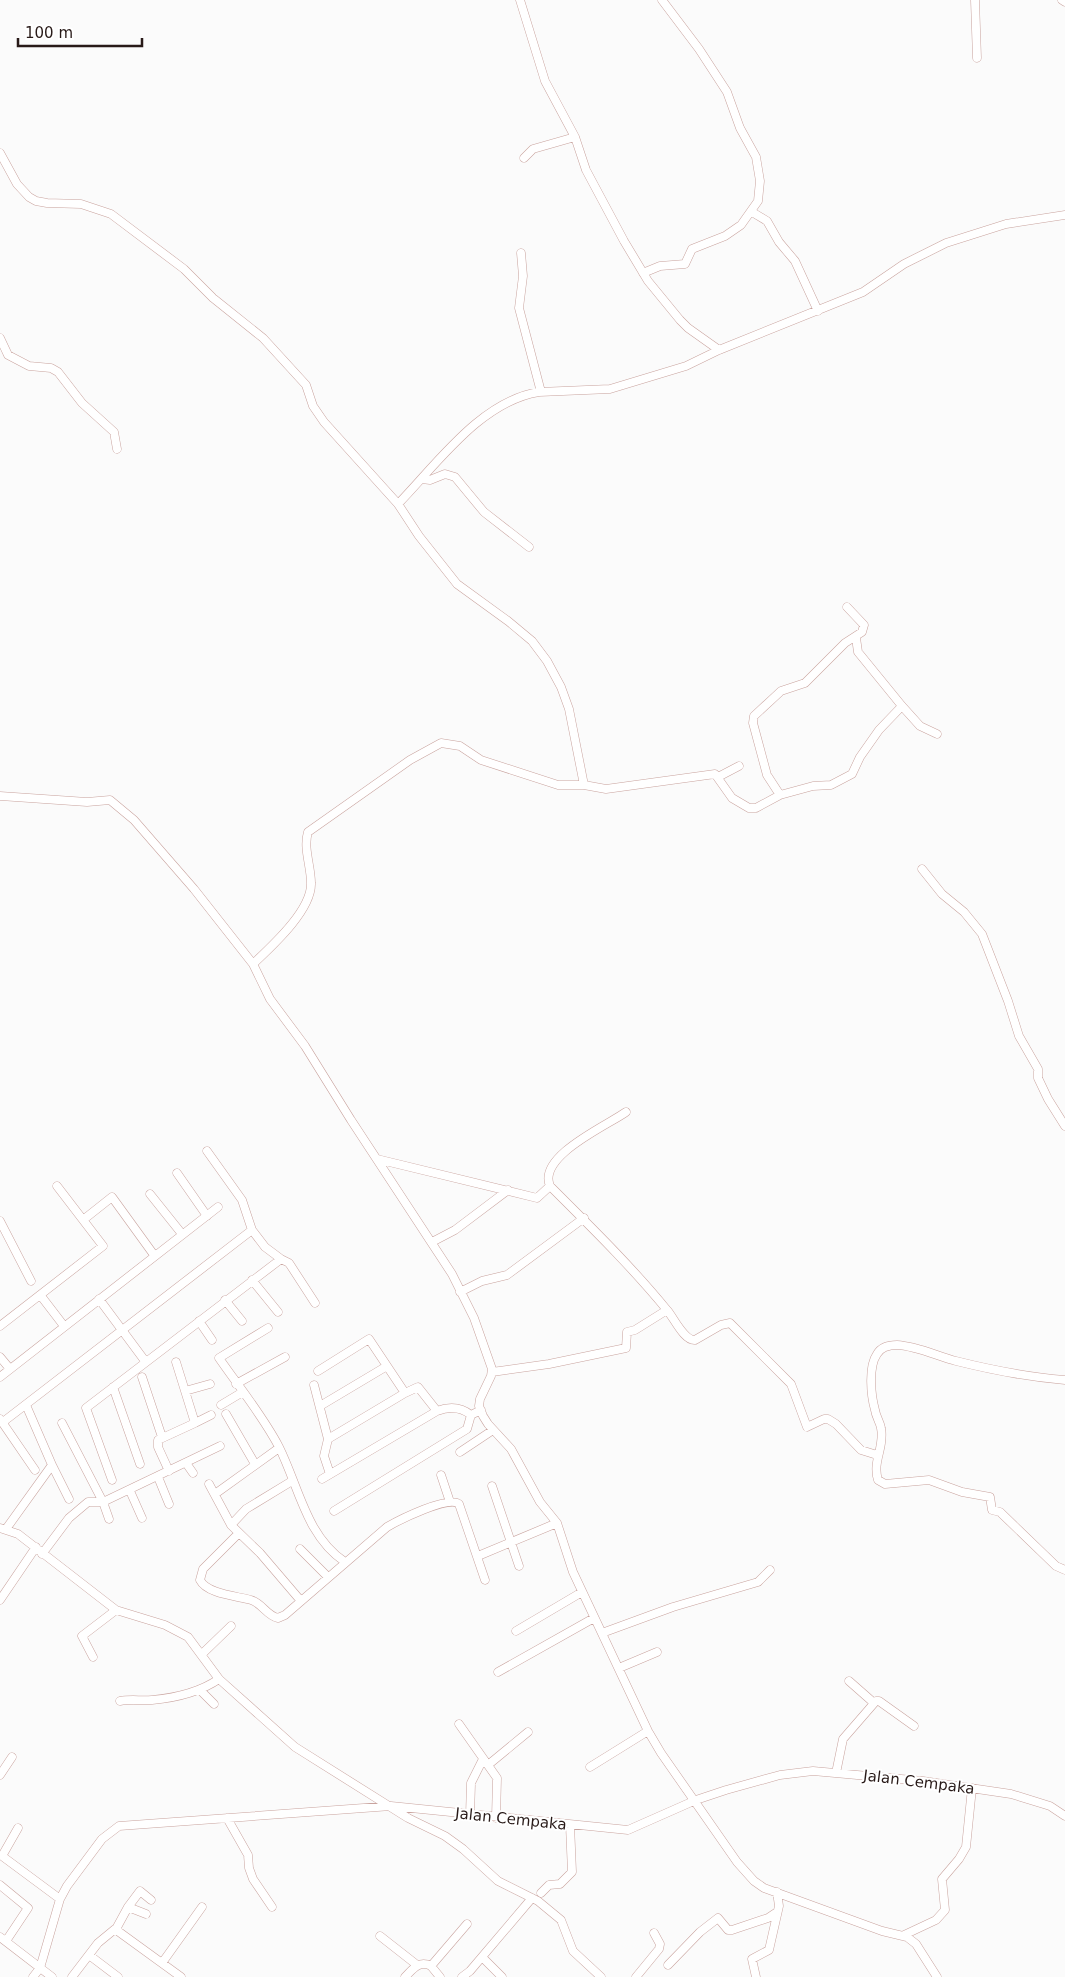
<svg xmlns="http://www.w3.org/2000/svg" width="1065" height="1977" font-family="'DejaVu Sans',sans-serif">
<style>
.lines{fill:none;stroke-linecap:round;stroke-linejoin:round}
.street-casing{stroke:#c9a39e;stroke-width:9}
.street{stroke:#fff;stroke-width:8}
.labels{text-anchor:middle;stroke-width:4;stroke-linejoin:round;paint-order:stroke}
.street-label{font-size:15px;fill:#281a18;stroke:#fff}
</style>
<rect width="100%" height="100%" fill="#fbfbfb"/>
<g class="lines">
<g class="street-casing">
<path id="street" d="M520 0 545 81 575 137 586 170 624 241 648 281 680 320 688 328 719 350
M975 0 977 58
M1062 0 1065 2
M0 153 17 184 29 197 36 201 47 203 81 204 111 214 184 269 213 298 263 338 306 385 313 406 324 422 398 504 419 536 457 584 508 621 532 641 547 661 561 687 569 709 584 785
M524 158 533 149 575 137
M752 212 767 221 779 242 795 261 818 311
M521 253 523 276 519 308 541 392
M643 273 660 266 685 264 692 249 725 236 741 225 758 201 760 181 756 157 740 128 727 92 699 49 662 0
M0 338 8 355 29 366 51 368 58 372 82 403 114 432 117 449
M422 479 430 480 445 474 455 477 484 512 529 547
M398 504C437 464 481 401 539 392L610 389 686 366 719 350 863 292 904 264 946 243 1006 224 1065 215
M856 638 858 652 902 706 920 726 937 734
M718 777 739 766
M780 795 767 775 753 723 754 716 781 691 805 683 845 643 862 632 864 625 847 607
M0 796 87 802 110 800 134 820 194 889 253 964 270 999 305 1046 351 1120 452 1274 474 1318 492 1369 491 1376 480 1399 479 1406 483 1416 488 1424 511 1449 540 1502 557 1523 573 1572 648 1731 661 1753 737 1862 754 1881 764 1888 882 1931 907 1937 916 1944 937 1977
M922 869 942 894 964 912 982 934 1008 1001 1019 1036 1038 1069V1078L1048 1099 1065 1126
M253 964C272 946 312 910 311 883 311 866 303 848 308 832L410 760 441 743 460 746 481 760 558 785H584L606 789 715 774 732 798 749 808H756L780 795 813 786 831 785 852 774 860 757 879 730 902 706
M207 1151 242 1200 252 1230 265 1247 281 1259
M377 1159 537 1198 550 1186C590 1226 631 1266 667 1310 674 1318 684 1341 695 1340L721 1325 730 1323 791 1384 807 1427 824 1419H828L836 1424 861 1450 877 1455
M177 1173 207 1216
M550 1186C537 1156 608 1125 626 1112
M150 1194 182 1234
M83 1220 112 1197 154 1255
M0 1221 31 1281
M432 1242 455 1230 508 1190
M252 1280 278 1312
M460 1292 482 1281 507 1275 584 1218
M41 1296 64 1326
M99 1299 145 1361
M225 1300 242 1321
M199 1321 212 1340
M0 1326 103 1246 57 1186
M268 1328 219 1358C239 1387 263 1416 279 1447 299 1487 306 1536 345 1562
M0 1357 10 1369
M318 1371 369 1339 405 1393
M492 1372 549 1364 626 1348 627 1332 635 1330 667 1310
M0 1377 218 1207
M142 1377 162 1437
M1065 1380C1028 1377 992 1370 956 1361 937 1356 917 1346 897 1345 889 1345 881 1347 877 1354 868 1367 871 1396 875 1410 876 1417 880 1422 881 1428 885 1447 872 1461 878 1480L885 1484 929 1480 962 1492 990 1497 992 1510 1000 1512 1056 1566 1065 1570
M236 1384 285 1357
M314 1385 328 1439
M113 1387 140 1464
M185 1391 210 1384
M221 1405 241 1393
M320 1406 387 1366
M226 1414 255 1464
M0 1419 35 1470
M3 1422 252 1230
M62 1423 103 1502 109 1519
M195 1423 211 1415
M460 1452 493 1430
M186 1463 193 1473
M52 1465 69 1499
M169 1471 158 1447V1440L195 1423 176 1362
M330 1474 324 1456 328 1439 405 1393 418 1387 437 1411
M441 1475 450 1502
M158 1477 169 1504
M322 1479 437 1411C450 1406 461 1407 471 1415
M112 1480 86 1408 281 1259 289 1263 315 1303
M209 1484 231 1525 260 1553 301 1601
M492 1486 519 1566
M130 1491 142 1518
M215 1494 279 1448
M334 1511 467 1429 471 1415 481 1410
M231 1525 246 1509 292 1481
M0 1528 18 1534 116 1610 165 1625 188 1637 219 1679 295 1747 408 1818 445 1836 463 1849 498 1881 538 1901 561 1920 573 1951 601 1977
M6 1529 52 1465 26 1405
M238 1534 203 1569 200 1580C207 1594 237 1596 251 1600 262 1603 267 1616 278 1618L285 1615 387 1527C399 1520 449 1495 459 1504L485 1580
M300 1549 328 1577
M42 1554 69 1518 88 1502H103L220 1446
M478 1556 557 1523
M0 1600 36 1547
M516 1631 582 1592
M602 1633 673 1607 758 1582 770 1570
M202 1654 231 1626
M93 1657 82 1636 116 1610
M619 1668 657 1652
M498 1672 594 1618
M849 1681 874 1703
M200 1690 214 1704
M120 1701C131 1699 141 1701 152 1700 174 1698 200 1692 219 1679
M459 1724 497 1778 496 1818
M488 1765 528 1732
M590 1767 648 1731
M836 1773 843 1739 876 1701H879L914 1726
M0 1775 12 1757
M470 1815 471 1783 483 1759
M227 1818 248 1855 249 1868 253 1879 272 1907
M18 1828 2 1856 60 1899
M0 1885 28 1908 6 1941
M541 1893 549 1885 560 1884 572 1872 570 1825
M128 1907 140 1891 151 1900
M116 1929 128 1907 146 1914
M904 1935 936 1920 945 1910 942 1879 959 1859 966 1847 972 1788
M380 1936 417 1965
M0 1937 52 1977
M89 1955 118 1977
M482 1957 502 1977
M162 1963 202 1907
M668 1965 700 1932 718 1918 728 1930H732L768 1918 777 1912
M33 1977 40 1968 60 1899 67 1886 102 1839 119 1826 391 1806 628 1830 696 1800 726 1790 780 1775 813 1771 923 1781 1011 1794 1050 1806 1065 1816
M72 1977 98 1943 115 1929 181 1977
M405 1977C413 1969 419 1960 431 1966
M440 1977 431 1966 467 1924
M462 1977 470 1971 532 1898
M636 1977 659 1949 660 1944 654 1933
M756 1977 752 1959 769 1950 779 1906 777 1892"/>
</g>
<use href="#street" class="street"/>
</g>
<g class="labels">
<g class="street-label">
<text transform="translate(919 1782) rotate(7)" y="5">Jalan Cempaka</text>
<text transform="translate(511 1819) rotate(6)" y="5">Jalan Cempaka</text>
</g>
</g>
<path d="M18 38v8h124v-8" fill="none" stroke="#281a18" stroke-width="2.5"/>
<text x="25" y="38" font-size="15" fill="#281a18" stroke="#ffffff" stroke-width="4" paint-order="stroke">100 m</text>
</svg>
